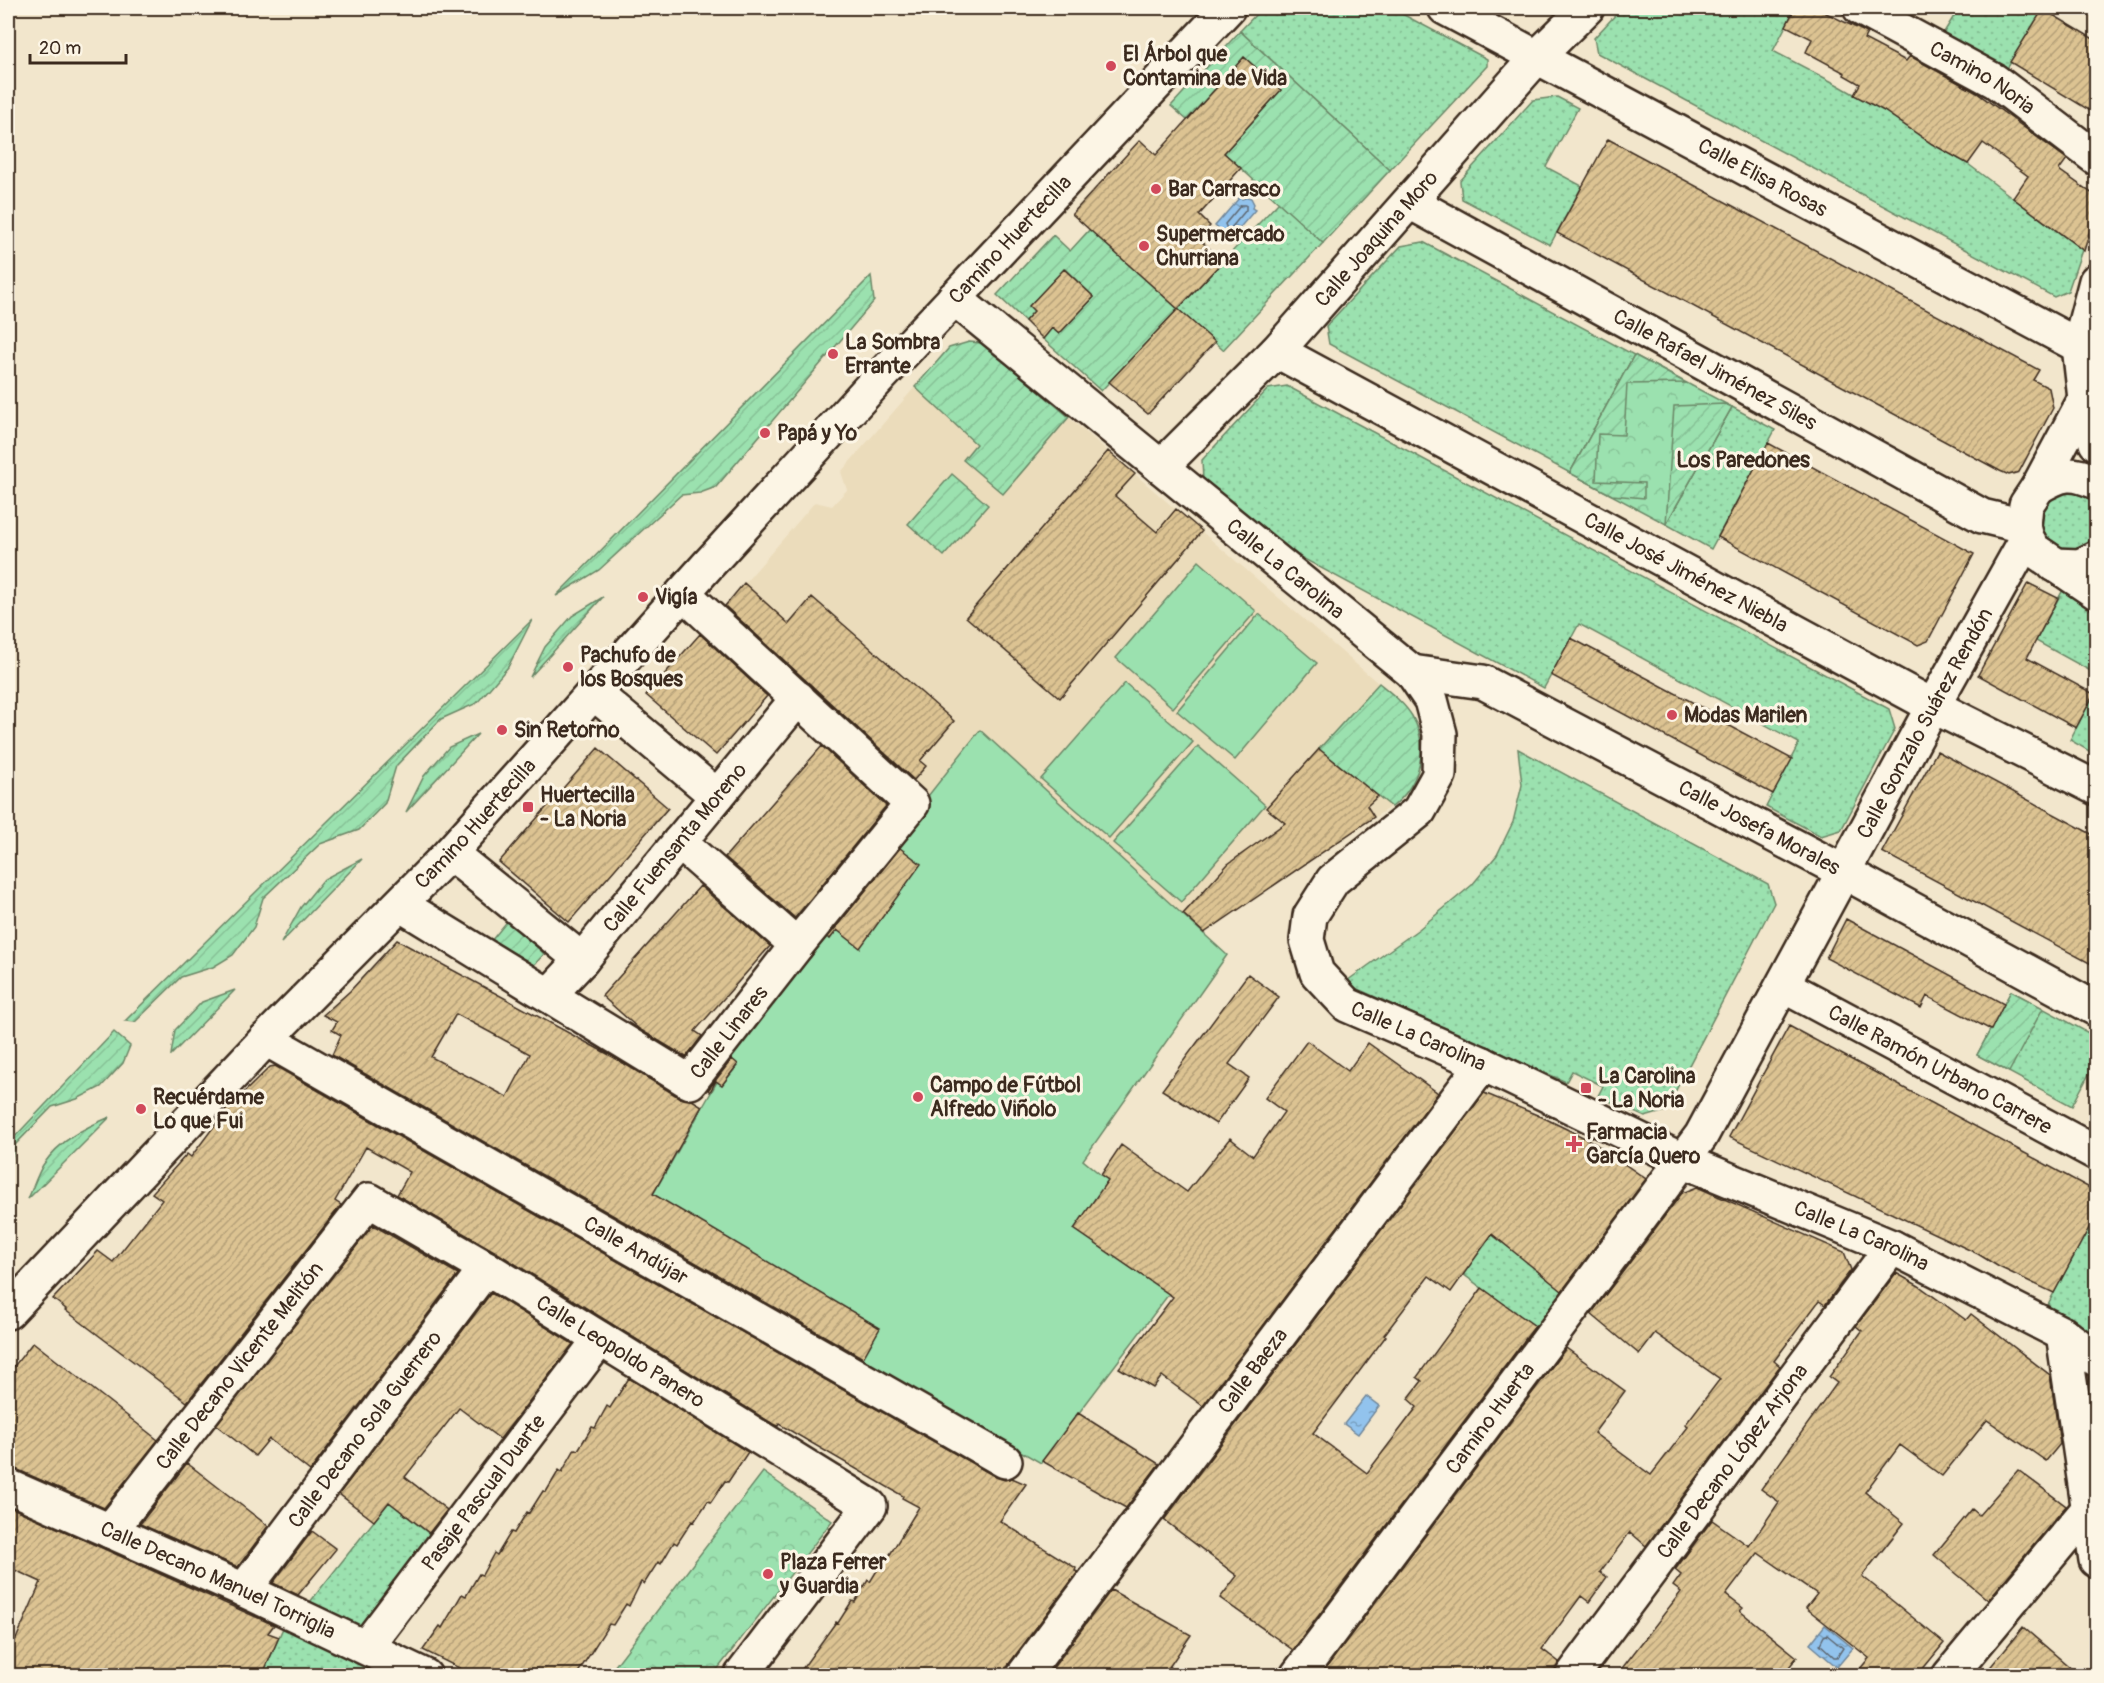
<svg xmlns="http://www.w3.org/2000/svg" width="2104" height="1683" font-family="Pangolin,sans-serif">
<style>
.built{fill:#ebdcbb}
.grass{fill:url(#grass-dots);stroke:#6b8666;stroke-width:1.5}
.forest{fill:url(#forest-crowns);stroke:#6b8666;stroke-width:1.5}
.garden{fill:url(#garden-furrows);stroke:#6b8666;stroke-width:1.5}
.pitch{fill:#9be1af;stroke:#6b8666;stroke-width:1.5}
.water{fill:url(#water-ripples);stroke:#6f869a;stroke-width:1.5}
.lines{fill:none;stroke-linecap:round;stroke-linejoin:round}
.shore{stroke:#5e6771;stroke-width:1.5}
.building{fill:url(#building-hatch);stroke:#3b2a1e;stroke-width:1.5;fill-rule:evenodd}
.minor-casing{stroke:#3b2a1e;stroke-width:38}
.minor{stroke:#fcf5e5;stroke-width:33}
.poi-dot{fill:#d1495b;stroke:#fcf5e5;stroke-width:2}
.labels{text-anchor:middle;stroke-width:6;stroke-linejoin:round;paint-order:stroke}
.poi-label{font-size:21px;font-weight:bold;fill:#3b2a1e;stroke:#fcf5e5;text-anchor:start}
.street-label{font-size:21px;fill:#3b2a1e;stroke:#fcf5e5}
.neighbourhood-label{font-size:22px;font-weight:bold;fill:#3b2a1e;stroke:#fcf5e5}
</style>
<defs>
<pattern id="grass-dots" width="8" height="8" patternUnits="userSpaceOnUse" patternTransform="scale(1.5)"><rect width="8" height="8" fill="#9be1af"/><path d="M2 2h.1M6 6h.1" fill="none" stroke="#86c196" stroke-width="1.8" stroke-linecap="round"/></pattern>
<pattern id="forest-crowns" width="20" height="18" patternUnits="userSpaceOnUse" patternTransform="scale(1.5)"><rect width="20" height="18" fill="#9be1af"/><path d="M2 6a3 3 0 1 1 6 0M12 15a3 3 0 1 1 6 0" fill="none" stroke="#86c196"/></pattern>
<pattern id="garden-furrows" width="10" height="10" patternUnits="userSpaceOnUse" patternTransform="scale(1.5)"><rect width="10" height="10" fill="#9be1af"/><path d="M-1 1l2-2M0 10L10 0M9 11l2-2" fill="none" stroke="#86c196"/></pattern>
<pattern id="water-ripples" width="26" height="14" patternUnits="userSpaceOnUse" patternTransform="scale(1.5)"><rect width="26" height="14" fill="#92c3ed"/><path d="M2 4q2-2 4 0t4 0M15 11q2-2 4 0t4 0" fill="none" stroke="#789fbf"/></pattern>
<pattern id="building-hatch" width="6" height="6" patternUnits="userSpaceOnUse" patternTransform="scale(1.5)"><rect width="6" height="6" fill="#dcc392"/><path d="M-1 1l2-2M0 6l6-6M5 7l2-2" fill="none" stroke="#b49f77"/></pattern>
</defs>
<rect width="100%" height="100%" fill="#f2e6cc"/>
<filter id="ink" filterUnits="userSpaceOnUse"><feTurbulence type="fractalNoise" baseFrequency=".0167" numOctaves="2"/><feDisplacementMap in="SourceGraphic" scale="12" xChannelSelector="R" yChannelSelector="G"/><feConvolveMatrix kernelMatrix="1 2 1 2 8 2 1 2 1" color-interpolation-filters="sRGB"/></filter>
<g filter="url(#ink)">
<path class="built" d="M969 342 982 343 1399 701 1412 715 1418 730 1421 748 1420 767 1414 783 1403 798 1204 933 980 731 928 797 719 613 815 502 832 506 847 490 841 472 949 348Z"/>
<path class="grass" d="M1262 8H1391L1487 59V66L1390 170 1240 31Z
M1622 8H1795L1773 51 1838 85 1873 105 1874 104 1968 164 2082 250 2068 291 2054 297 1597 53 1594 38Z
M1959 8H2044L2002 77 1941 37Z
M1557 97 1578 108 1546 167 1582 186 1550 245 1462 199 1460 181 1533 100Z
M1279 202 1323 243 1223 350 1178 309Z
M1423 242 1634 355 1570 473 1329 344 1326 326 1401 246Z
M1287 386 1889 709 1895 729 1841 830 1821 836 1766 807 1799 743 1579 624 1544 688 1280 546 1203 481 1202 460 1268 389Z
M1732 407 1775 430 1711 549 1666 524Z
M2064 489 2088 494 2096 503V539L2085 551 2059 553 2040 536C2038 505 2038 505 2064 489Z
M2065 586 2096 603V674L2036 641Z
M2096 690V755L2070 740Z
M1518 749 1768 884 1774 903 1665 1111 1645 1117 1598 1096 1603 1086 1572 1071 1566 1082 1344 983 1419 929 1472 885 1497 855 1513 822 1522 785Z
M2011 991 2096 1037V1061L2072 1106 1977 1055Z
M2096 1213V1339L2046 1308Z
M1492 1235 1567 1291 1541 1332 1463 1274Z
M389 1502 432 1536 361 1628 310 1602Z
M283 1628 371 1668 367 1675 262 1676Z"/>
<path class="forest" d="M1634 355 1732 407 1666 524 1570 473Z
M763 1472 832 1521 713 1675H608Z"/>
<path class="garden" d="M1240 31 1390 170 1323 243 1224 153 1281 90 1244 57 1187 120 1171 106Z
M1090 229 1178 309 1101 391 1043 339 1052 328 1059 334 1094 297 1065 269 1030 305 1034 311 1025 321 997 295 1053 235 1070 251Z
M871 276 874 301 716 487 700 493 681 495 599 570 556 596Z
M969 342 982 343 1069 417 1003 494 963 460 976 444 915 387 949 348Z
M1634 355 1686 383 1627 384 1624 435 1598 434 1596 481 1644 483V498L1612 495 1570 473Z
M1725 404 1732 407 1666 524 1674 406Z
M952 474 988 505 944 556 908 524Z
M603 597 530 677 545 647 572 616Z
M532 620 508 667 477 703 441 719 396 766 385 803 359 830 320 844 263 898 254 927 233 955 213 967 181 977 135 1022 125 1021Z
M1379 683C1391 693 1404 703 1412 716 1431 748 1419 785 1392 807L1319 749Z
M478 734 406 812 424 776 449 747Z
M362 859 281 943 301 907 324 879Z
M509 919 544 954 534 965 491 941Z
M235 990 171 1055 175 1030 202 1002Z
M2011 991 2043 1008 2009 1072 1977 1055Z
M114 1032 130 1046 123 1063 101 1087 77 1099 52 1107 15 1145 8 1174V1144Z
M110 1117 28 1199C33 1188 37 1175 43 1165 60 1140 84 1128 110 1117Z"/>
<path class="pitch" d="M1199 561 1256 611 1173 708 1116 658Z
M1259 614 1317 663 1235 760 1177 711Z
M1125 683 1193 742 1109 838 1041 779Z
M980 730 1227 955 1083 1160 1101 1175 1206 1245 1041 1463 634 1228 717 1082 722 1085 738 1065 725 1054Z
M1198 746 1265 805 1181 902 1113 843Z"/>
<path class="water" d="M1240 197 1242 199 1248 197 1251 198 1254 204 1252 208 1255 210 1230 239 1215 226Z
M1366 1396 1379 1406 1358 1434 1344 1424Z
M1825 1625 1853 1648 1837 1667 1810 1644Z"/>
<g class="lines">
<path class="shore" d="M1241 205H1246V210L1231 228 1227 229 1225 224Z
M1827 1635 1843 1648 1837 1657H1834L1820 1644 1824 1636Z"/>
</g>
<path class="building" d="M1795 8H1816L1867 33 1864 39 1906 61 1910 56 1977 93 2067 159 2059 170 2097 197V207L2084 251 2013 198 2028 176 1983 143 1968 164 1932 144 1884 111 1854 95 1860 84 1844 75 1845 73 1806 52 1812 39 1786 26Z
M2043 9 2097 41V115L2010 62Z
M1244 57 1281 90 1224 153 1241 168 1199 215 1210 226 1198 238 1223 261 1178 309 1072 214 1140 140 1156 155Z
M1608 139 2039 370 2033 380 2049 388 2053 408 2019 472 2009 475 2000 471 1557 233Z
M1064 269 1094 297 1059 334 1052 328 1043 339 1025 321 1034 311 1029 306Z
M1178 309 1215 342 1148 414 1109 382Z
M1768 443 1974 554 1928 641 1918 645 1718 537Z
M1108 451 1135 474 1115 496 1157 532 1176 509 1202 531 1060 698 966 617Z
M744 583 789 624 812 597 954 721 920 761 926 766 914 780 725 606Z
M2028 583 2058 598 2027 658 2094 694 2076 728 1978 675Z
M700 634 767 696 716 755 646 695Z
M1571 638 1730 722 1728 725 1792 759 1773 794 1551 675Z
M822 746 886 806 795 918 725 857Z
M598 748 668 808 569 922 499 862Z
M1319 749 1378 796 1367 806 1374 817 1204 933 1183 914 1228 864 1285 823 1266 808Z
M1937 751 2097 837V967L1882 852Z
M900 848 921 864 860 948 837 930 830 939 828 937Z
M700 886 770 946 695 1031 702 1036 686 1057 639 1029 602 996Z
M1846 919 2004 1004 1991 1030 1927 996 1921 1008 1826 958Z
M397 940 615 1058 680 1098 692 1100 702 1106 653 1194 880 1328 863 1358 332 1055 341 1035 332 1030 337 1022 323 1015 350 991ZM456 1014 530 1054 507 1097 431 1057Z
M1248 974 1279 997 1229 1064 1249 1078 1216 1124 1162 1090Z
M1789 1026 2097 1192V1213L2054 1293 1999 1267 1978 1254 1729 1137Z
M1307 1041 1348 1071 1368 1043 1438 1093 1203 1406 1162 1376 1153 1388 1119 1368 1173 1297 1074 1229 1108 1180 1101 1175 1121 1145 1187 1192 1230 1138 1253 1156 1284 1112 1265 1098Z
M732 1059 738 1064 722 1085 716 1081 710 1092 708 1090Z
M275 1066 996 1477 1005 1480 1012 1478 1026 1484 1000 1521 1076 1568 1075 1571 1078 1572 1008 1665 1005 1676H797L836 1622 838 1623 852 1601 855 1602 868 1580 870 1582 884 1559 886 1561 919 1507 902 1498 903 1496 779 1424 778 1426 768 1421 496 1252 397 1195 410 1172 366 1147 335 1201 341 1205 187 1402 65 1310 66 1309 53 1299 98 1251 113 1262 162 1200 152 1193 187 1154 191 1157 227 1109 270 1067Z
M1484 1093 1542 1117 1591 1141 1646 1179 1562 1291 1492 1234 1451 1292 1429 1276 1384 1335 1386 1336 1313 1433 1367 1473 1417 1407 1408 1399 1422 1381 1417 1377 1482 1288 1535 1326 1293 1650 1220 1598 1237 1576 1164 1520Z
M1697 1187 1844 1252 1851 1270 1825 1305 1819 1301 1774 1361 1780 1366 1646 1546 1630 1532 1600 1572 1607 1577 1589 1602 1581 1596 1542 1649 1559 1662 1554 1676H1328L1323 1672 1566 1348 1625 1391 1594 1433 1651 1475 1688 1427 1685 1425 1720 1379 1655 1333 1639 1354 1591 1314 1682 1193Z
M373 1225 458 1274 310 1471 269 1439 255 1456 216 1425Z
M1896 1273 1919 1286 1966 1320 1971 1314 2050 1375 2060 1444 2046 1461 1987 1420 1942 1476 1900 1445 1865 1492 1904 1523 1862 1576 1944 1643 1917 1676H1854L1869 1658 1806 1608 1817 1594 1758 1553 1726 1595 1743 1608 1740 1611 1797 1657 1782 1676H1616L1681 1592 1673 1586 1681 1575 1675 1570 1712 1520 1749 1546 1779 1502 1761 1489 1837 1383 1829 1377 1862 1331 1856 1326Z
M491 1293 573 1344 500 1439 459 1408 405 1477 447 1510 429 1533 389 1502 374 1521 339 1494Z
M33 1342 158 1440 104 1508 16 1469 8 1468V1374Z
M629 1378 748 1452 728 1482 725 1481 711 1502 708 1501 694 1522 692 1521 677 1544 674 1542 661 1564 658 1562 644 1584 641 1582 629 1606 626 1604 613 1625 609 1624 576 1676H475L423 1650 440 1626 442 1628 462 1594 466 1596 479 1574 482 1575 494 1553 497 1555 511 1532 514 1533 527 1512 529 1513 543 1491 546 1492 559 1470 562 1472 575 1449 578 1450 592 1427 595 1428 607 1406 610 1408Z
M1078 1413 1159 1464 1126 1508 1042 1461Z
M187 1463 268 1526 238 1567 140 1524Z
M2018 1470 2066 1506 1988 1600 1934 1555 1972 1509 1979 1515Z
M8 1506 274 1625 268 1633 279 1637 262 1676H8V1636L16 1639 41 1582 8 1567Z
M312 1531 336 1549 298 1595 273 1583Z
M1111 1590 1191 1635 1163 1676H1047Z
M2023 1627 2080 1676H1983Z"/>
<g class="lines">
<g class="minor-casing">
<g id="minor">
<path id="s1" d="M1445 8 2079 346"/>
<path id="s2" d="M1860 8 1995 81 2096 158"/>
<path id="s3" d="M1410 202 1982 516 2024 526"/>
<path d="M2096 281 2079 346 2085 399 2096 443"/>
<path id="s4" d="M954 298 1412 672 1431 700 1440 734 1439 775 1419 811 1333 880 1310 916 1307 940 1317 973 1347 1005 1483 1064 1684 1161 1892 1247 2063 1334 2096 1359"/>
<path id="s5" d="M1277 351 1933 706 2096 788"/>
<path d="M2085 399 2038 487 2026 505 2024 526 2027 538 2034 550 2096 592"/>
<path id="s6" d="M1161 467 1277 351 1537 57 1587 8"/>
<path d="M2038 487C2062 473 2071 471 2096 482"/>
<path d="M2054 565 2080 566 2096 558"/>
<path id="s7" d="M1412 672 1483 682 1844 872 2096 1009"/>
<path d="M594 693 717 796"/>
<path d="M679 842 797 945"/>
<path d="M450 853 582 960"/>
<path id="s8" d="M401 905 690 1082 797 945 912 804 683 593"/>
<path id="s9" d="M1784 986 2096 1153"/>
<path id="s10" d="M549 995 582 960 798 698"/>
<path id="s11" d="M266 1039 1005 1461"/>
<path id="s12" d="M8 1312 266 1039 450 853 707 566 869 389 1228 8"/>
<path d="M2063 1334 2096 1560"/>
<path id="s13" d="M8 1486 244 1590 425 1676"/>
<path id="s14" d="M110 1531 369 1200 486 1268 870 1506 741 1676"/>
<path id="s15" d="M244 1590 486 1268"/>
<path id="s16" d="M366 1647 600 1339"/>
<path id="s17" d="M1023 1676 1483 1064"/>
<path id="s18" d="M1297 1676 1701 1136 1933 706 2027 538"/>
<path id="s19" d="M1572 1676 1892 1247"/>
<path d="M1949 1676 2089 1508"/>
</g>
</g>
<use href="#minor" class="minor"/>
</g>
</g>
<g class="poi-dot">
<circle cx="1111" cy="66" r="6"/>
<circle cx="1156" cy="189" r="6"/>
<circle cx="1144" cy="246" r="6"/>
<circle cx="833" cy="354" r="6"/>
<circle cx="765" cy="433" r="6"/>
<circle cx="643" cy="597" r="6"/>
<circle cx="568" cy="667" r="6"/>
<circle cx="1672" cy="715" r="6"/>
<circle cx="502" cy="730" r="6"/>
<rect x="522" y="801" width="12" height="12" rx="3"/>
<rect x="1580" y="1082" width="12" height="12" rx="3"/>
<circle cx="918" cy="1097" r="6"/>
<circle cx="141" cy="1109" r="6"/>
<path d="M1571 1135h6v6h6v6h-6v6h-6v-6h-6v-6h6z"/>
<circle cx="768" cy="1574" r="6"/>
</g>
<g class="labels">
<g class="poi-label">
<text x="1123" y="61">El Árbol que<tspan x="1123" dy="24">Contamina de Vida</tspan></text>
<text x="1168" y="196">Bar Carrasco</text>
<text x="1156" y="241">Supermercado<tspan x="1156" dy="24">Churriana</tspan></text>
<text x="845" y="349">La Sombra<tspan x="845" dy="24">Errante</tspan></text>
<text x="777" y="440">Papá y Yo</text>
<text x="655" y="604">Vigía</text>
<text x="580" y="662">Pachufo de<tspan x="580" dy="24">los Bosques</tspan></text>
<text x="1684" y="722">Modas Marilen</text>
<text x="514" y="737">Sin Retorno</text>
<text x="540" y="802">Huertecilla<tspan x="540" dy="24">- La Noria</tspan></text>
<text x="1598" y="1083">La Carolina<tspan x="1598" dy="24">- La Noria</tspan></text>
<text x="930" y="1092">Campo de Fútbol<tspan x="930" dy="24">Alfredo Viñolo</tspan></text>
<text x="153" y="1104">Recuérdame<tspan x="153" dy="24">Lo que Fui</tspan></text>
<text x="1586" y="1139">Farmacia<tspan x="1586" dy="24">García Quero</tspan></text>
<text x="780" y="1569">Plaza Ferrer<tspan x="780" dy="24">y Guardia</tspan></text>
</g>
<g class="street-label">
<text dy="7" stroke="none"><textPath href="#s2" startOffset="141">Camino Noria</textPath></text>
<text dy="7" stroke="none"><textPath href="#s1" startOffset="360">Calle Elisa Rosas</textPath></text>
<text dy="7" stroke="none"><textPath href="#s12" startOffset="1468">Camino Huertecilla</textPath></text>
<text dy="7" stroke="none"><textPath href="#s6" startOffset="314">Calle Joaquina Moro</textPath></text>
<text dy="7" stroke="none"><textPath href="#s3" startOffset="348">Calle Rafael Jiménez Siles</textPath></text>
<text dy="7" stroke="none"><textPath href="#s4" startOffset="428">Calle La Carolina</textPath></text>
<text dy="7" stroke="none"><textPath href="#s5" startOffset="465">Calle José Jiménez Niebla</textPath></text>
<text dy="7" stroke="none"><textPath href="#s18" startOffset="1144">Calle Gonzalo Suárez Rendón</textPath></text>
<text dy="7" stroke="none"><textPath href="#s12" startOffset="676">Camino Huertecilla</textPath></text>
<text dy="7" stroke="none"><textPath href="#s7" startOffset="384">Calle Josefa Morales</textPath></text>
<text dy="7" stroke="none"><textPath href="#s10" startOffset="194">Calle Fuensanta Moreno</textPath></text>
<text dy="7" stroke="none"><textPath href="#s8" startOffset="402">Calle Linares</textPath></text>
<text dy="7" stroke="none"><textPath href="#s4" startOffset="1076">Calle La Carolina</textPath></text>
<text dy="7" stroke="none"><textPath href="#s9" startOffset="177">Calle Ramón Urbano Carrere</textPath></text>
<text dy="7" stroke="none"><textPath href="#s4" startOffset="1562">Calle La Carolina</textPath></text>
<text dy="7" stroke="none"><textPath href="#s11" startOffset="426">Calle Andújar</textPath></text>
<text dy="7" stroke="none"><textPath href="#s14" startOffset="714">Calle Leopoldo Panero</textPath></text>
<text dy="7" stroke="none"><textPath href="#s14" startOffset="210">Calle Decano Vicente Melitón</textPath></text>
<text dy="7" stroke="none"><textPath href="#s17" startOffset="382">Calle Baeza</textPath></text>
<text dy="7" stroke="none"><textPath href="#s18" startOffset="322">Camino Huerta</textPath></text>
<text dy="7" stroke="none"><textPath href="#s15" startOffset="201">Calle Decano Sola Guerrero</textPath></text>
<text dy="7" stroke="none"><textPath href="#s19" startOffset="268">Calle Decano López Arjona</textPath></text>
<text dy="7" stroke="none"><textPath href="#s16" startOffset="194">Pasaje Pascual Duarte</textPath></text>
<text dy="7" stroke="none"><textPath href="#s13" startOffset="230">Calle Decano Manuel Torriglia</textPath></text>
</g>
<g class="neighbourhood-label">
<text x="1743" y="467">Los Paredones</text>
</g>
</g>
<rect width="2104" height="1683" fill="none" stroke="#fcf5e5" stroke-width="30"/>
<rect x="15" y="15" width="2074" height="1653" fill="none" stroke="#3b2a1e" stroke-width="2" filter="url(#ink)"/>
<path d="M30 54v9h96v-9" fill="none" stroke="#3b2a1e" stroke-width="3"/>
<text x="39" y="54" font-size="18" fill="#3b2a1e" stroke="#fcf5e5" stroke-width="4.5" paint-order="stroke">20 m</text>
</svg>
